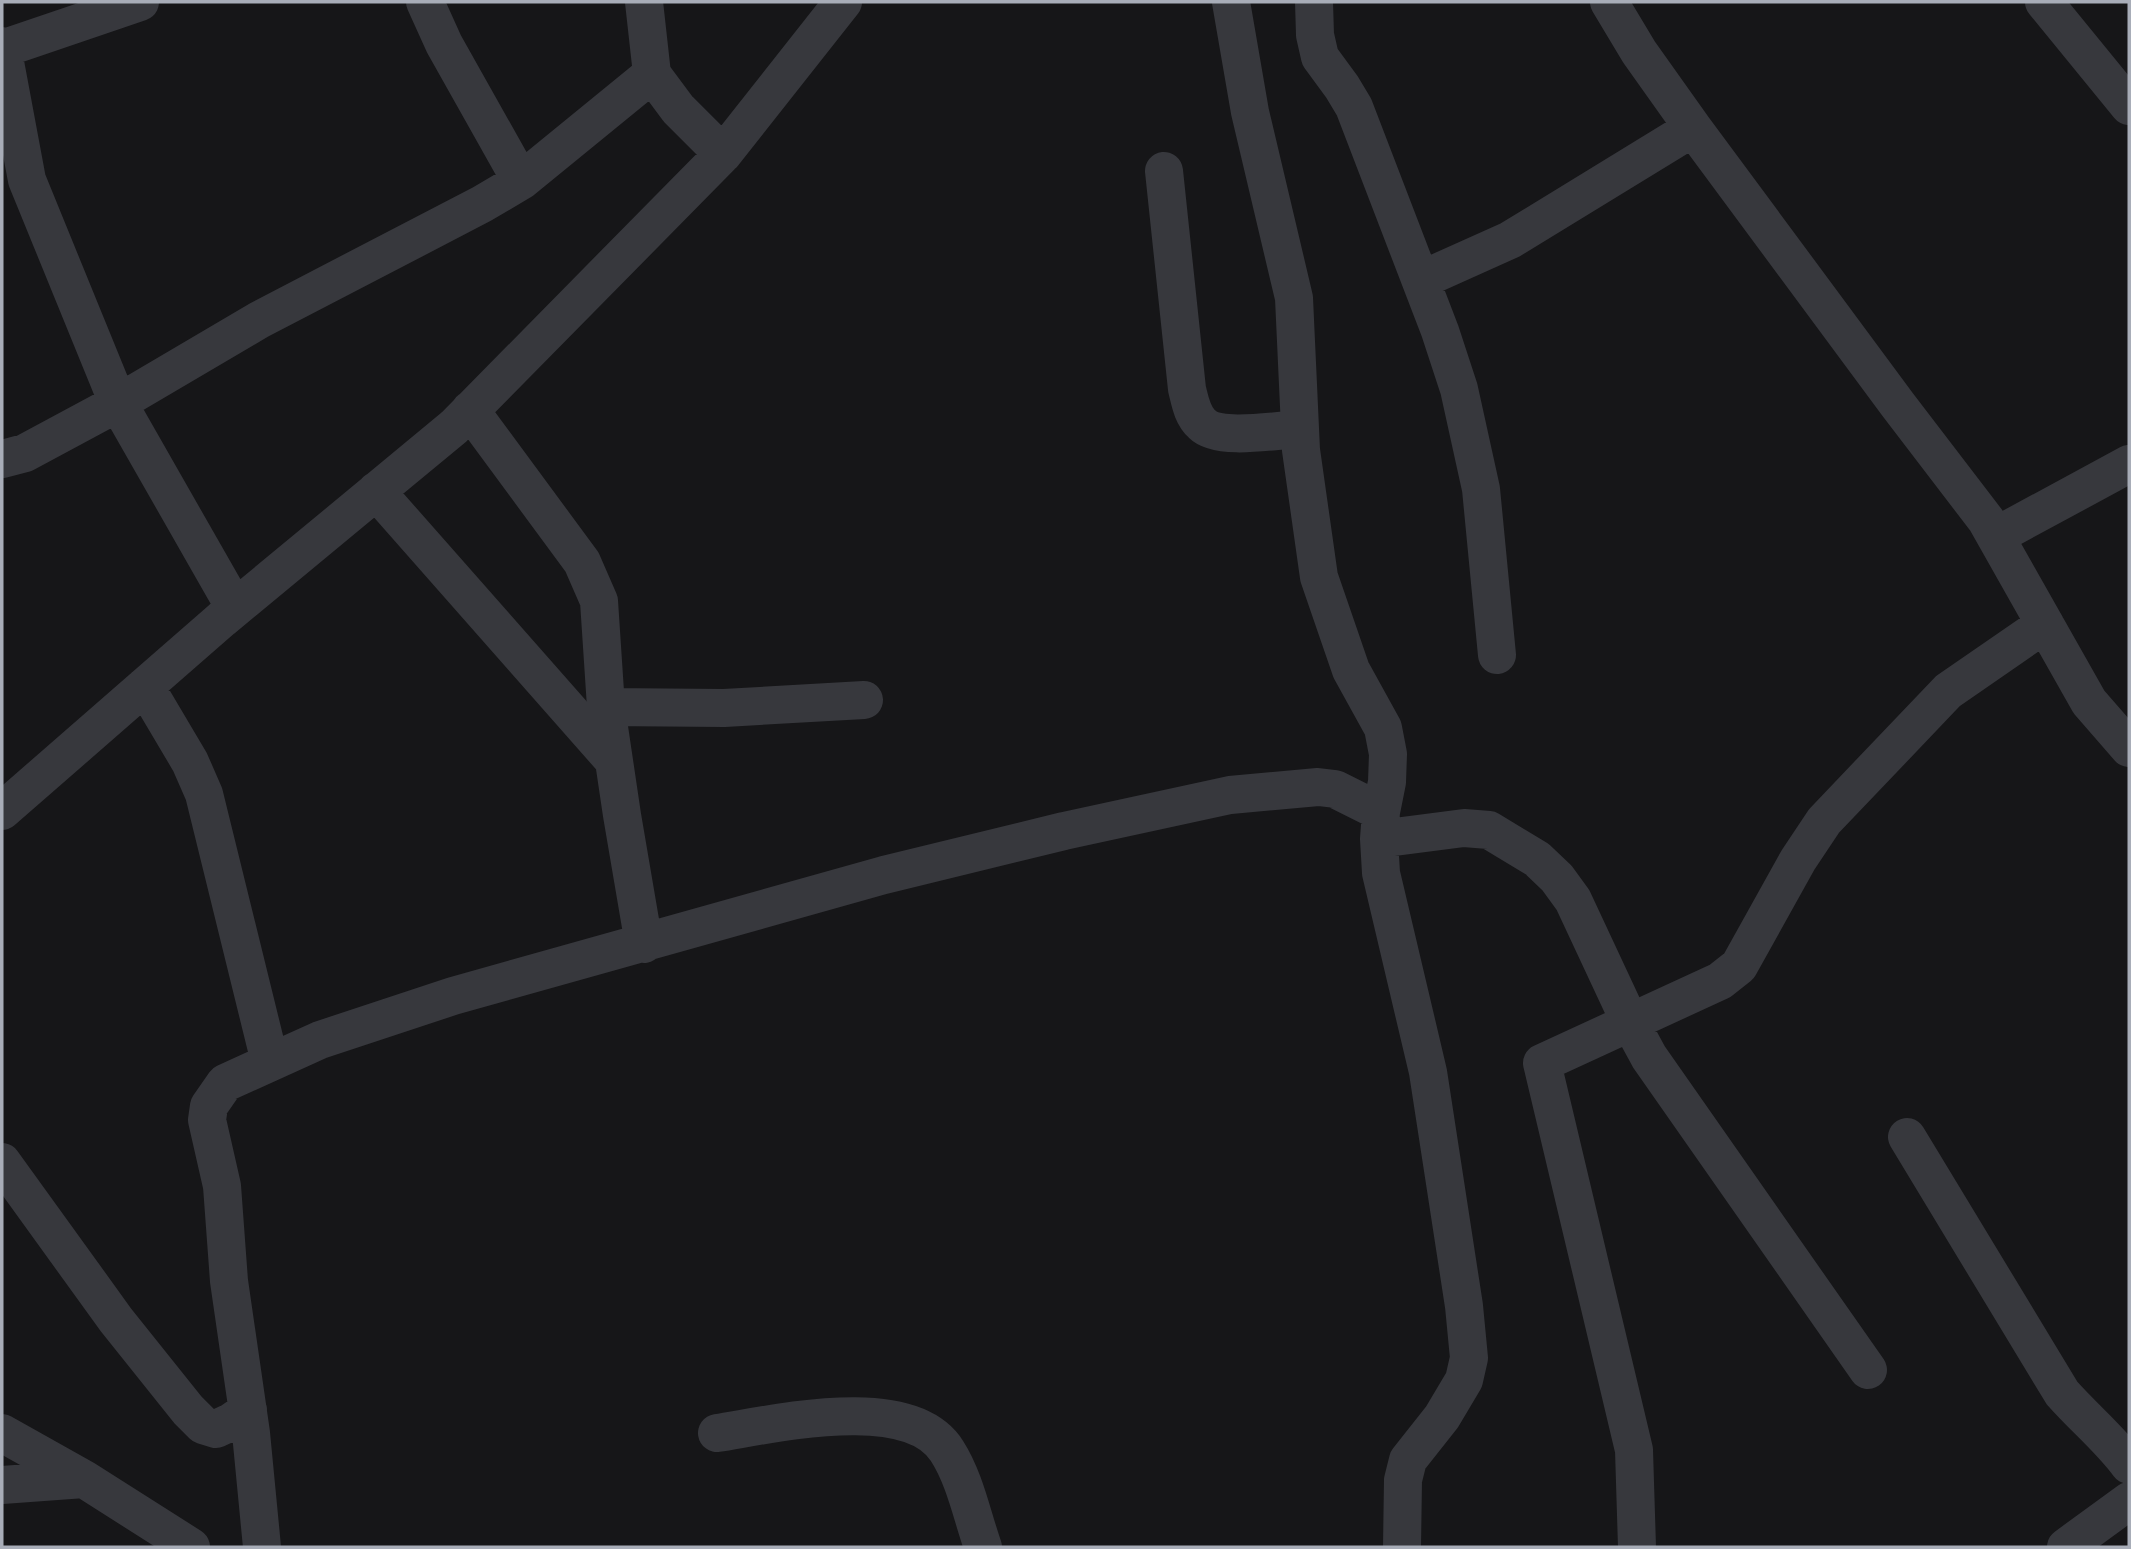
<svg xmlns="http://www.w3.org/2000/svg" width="2131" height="1549" font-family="'DejaVu Sans',sans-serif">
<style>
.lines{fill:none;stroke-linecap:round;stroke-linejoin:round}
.minor{stroke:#37383d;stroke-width:38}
</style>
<rect width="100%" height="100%" fill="#161618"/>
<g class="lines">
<path class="minor" d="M425 2 444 44 521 181
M644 2 652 74 678 109 723 154
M1231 2 1250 112 1294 298 1301 450 1319 577 1351 670 1383 728 1388 754 1387 782 1381 812 1379 839 1381 873 1428 1072 1464 1306 1469 1358 1464 1380 1442 1417 1408 1460 1403 1480 1402 1547
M1314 2 1315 35 1320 57 1342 87 1354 107 1440 331 1459 389 1481 489 1497 655
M1609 2 1639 52 1693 128 1898 405 1986 520 2089 702 2129 748
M2044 2 2129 106
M2 46 27 180 118 403 235 608
M2 49 140 2
M1164 171 1187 389C1190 401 1192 415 1202 424 1219 441 1277 430 1300 429
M1421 280 1510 240 1693 128
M470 410 582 562 599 601 606 707 622 815 644 944
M2 459 25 453 118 403 259 320 482 204 521 181 652 74
M376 491 614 761
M1996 536 2129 464
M145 686 190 762 204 794 270 1062
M606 707 724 708 864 700
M2 811 222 619 454 427 723 154 843 2
M1379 839 1464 828 1489 830 1537 859 1557 878 1573 900 1630 1022 1649 1057 1868 1370
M1907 1137 2062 1393C2084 1418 2109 1438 2129 1465
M2 1162 116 1320 188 1410 203 1425 216 1429 231 1422 248 1410
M2 1433 84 1479
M717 1433C775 1424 910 1392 947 1451 965 1479 972 1516 983 1547
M2 1485 84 1479 191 1547
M262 1547 251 1433 229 1281 222 1186 207 1120 209 1106 225 1083 320 1040 453 996 884 875 1064 831 1230 795 1318 787 1335 789 1381 812
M1637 1547 1634 1450 1542 1063 1720 981 1739 966 1798 860 1824 821 1948 691 2045 624
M2066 1547 2129 1501"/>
</g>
<rect width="2131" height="1549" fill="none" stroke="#a8adb8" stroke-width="7"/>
</svg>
